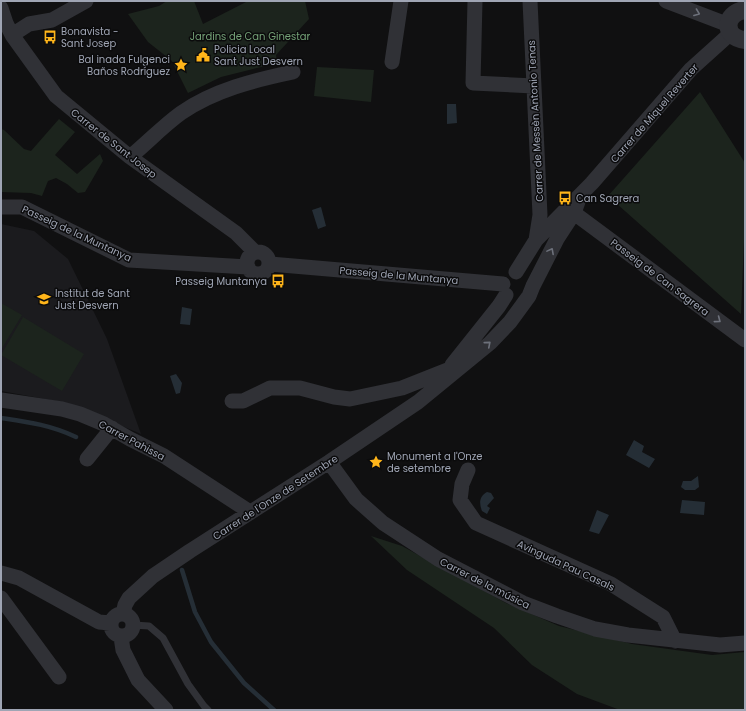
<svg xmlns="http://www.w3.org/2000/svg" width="746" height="711" font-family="Poppins,sans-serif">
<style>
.built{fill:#1b1b1e}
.green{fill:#1c241d}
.water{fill:#252e36}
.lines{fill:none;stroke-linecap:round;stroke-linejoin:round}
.stream{stroke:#252e36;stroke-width:4.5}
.service{stroke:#303136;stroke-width:7}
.minor{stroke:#303136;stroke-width:15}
.tertiary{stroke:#303136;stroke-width:18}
.oneway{stroke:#6d717b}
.labels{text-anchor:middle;stroke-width:3;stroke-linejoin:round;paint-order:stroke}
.poi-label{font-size:10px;fill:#9fa5b4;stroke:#0b0b0c;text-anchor:start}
.park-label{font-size:10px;fill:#74a177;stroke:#0b0b0c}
.street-label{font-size:10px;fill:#9fa5b4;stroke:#0b0b0c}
</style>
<rect width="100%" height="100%" fill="#101011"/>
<path class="built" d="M1 224 34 231 68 259 107 339 141 434 67 403 1 391Z"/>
<path class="green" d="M167 1H194L203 24 248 1H305L309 19 276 55 277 63 221 77 188 93 172 61 148 42 128 14 159 6Z
M317 67 374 70 371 102 314 96Z
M700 92 745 163V215L741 314 608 196Z
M59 119 75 132 55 155 77 174 100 154 103 161 85 192 78 193 67 184 56 178 48 181 42 196 31 193 1 192V129L4 130 24 149 31 151Z
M1 303 22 315 1 350Z
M23 317 84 354 62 391 1 355Z
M371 536 402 546 506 603 559 626 632 644 712 655 745 652V710H620L577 694 532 665 494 628 407 570Z"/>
<path class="water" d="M447 104H456L457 123 447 124Z
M321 207 326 226 318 229 312 210Z
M182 307 192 309 190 325 180 324Z
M176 374 182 383 180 393 176 394 170 376Z
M634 440 644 446 642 452 655 459 649 468 626 455Z
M698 476 699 487 695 490H685L681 487 683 481H691Z
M487 492 491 493 494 498 487 506 490 508 487 514 482 511C479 504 479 496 487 492Z
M682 500 705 502 704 515 680 513Z
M597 510 609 515 599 534 589 531Z"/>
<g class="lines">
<path class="stream" d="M1 418C28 422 51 425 76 437
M182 570 195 612 211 642 244 683 274 710"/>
<path class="service" d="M133 625 149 626 163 638 188 684 204 706 208 710"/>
<path class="minor" d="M475 1 473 83 534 86
M530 1 540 215 536 240
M666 1 729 25
M1 8 6 23 12 35 56 96 130 157 236 233 255 252
M12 35 29 24 52 20 86 1
M392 62 401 1
M130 157C147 143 163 126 181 113 214 90 255 80 293 72
M1 207H22L129 260 248 267
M574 213 745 340
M247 263a11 11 0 1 1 22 0a11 11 0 1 1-22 0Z
M270 264 503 284
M516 272 536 240 592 183 691 69 731 33
M452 365 499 306 506 295
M1 400 62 409 80 414 104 424 130 439 164 456 250 512
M232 401H243L270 388H300L334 397 350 399 402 388 450 369
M87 459 112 428
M329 462 356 499 383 523 438 559 523 603 557 616 595 629 628 635 720 645 745 643
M468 470 462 484 460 500 476 523 611 584 663 617 675 641
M1 573 19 578 99 622 110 623
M1 598 59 677
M111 625a11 11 0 1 1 22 0a11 11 0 1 1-22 0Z
M123 614 125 605 129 598 153 576 190 551 329 462 418 402 490 343 510 322 529 296 533 286 557 239 574 213 580 196
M121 637 123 650 138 680 166 710"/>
<path class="tertiary" d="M745 10C723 13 723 38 745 40"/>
</g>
<defs><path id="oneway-chevron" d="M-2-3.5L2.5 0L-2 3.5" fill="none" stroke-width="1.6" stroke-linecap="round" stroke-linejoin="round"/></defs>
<g class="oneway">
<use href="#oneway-chevron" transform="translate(697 13) rotate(21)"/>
<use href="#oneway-chevron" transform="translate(551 251) rotate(-62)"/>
<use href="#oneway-chevron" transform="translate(718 320) rotate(37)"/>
<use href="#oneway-chevron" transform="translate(488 344) rotate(-41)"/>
</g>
<defs>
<g id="bus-bare" transform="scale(1.08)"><path d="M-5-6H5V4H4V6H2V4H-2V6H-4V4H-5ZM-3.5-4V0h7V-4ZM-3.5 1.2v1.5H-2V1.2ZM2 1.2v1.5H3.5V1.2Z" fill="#ffb51a" stroke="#0b0b0c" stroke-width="2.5" paint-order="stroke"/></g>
<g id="civic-bare" transform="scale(1.08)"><path d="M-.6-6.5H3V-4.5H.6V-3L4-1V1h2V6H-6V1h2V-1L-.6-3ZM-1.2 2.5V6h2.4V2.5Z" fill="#ffb51a" stroke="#0b0b0c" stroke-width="2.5" paint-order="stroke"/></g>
<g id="sight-bare" transform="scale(1.08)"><path d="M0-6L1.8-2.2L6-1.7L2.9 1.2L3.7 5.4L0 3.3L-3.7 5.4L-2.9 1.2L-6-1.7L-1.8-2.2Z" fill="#ffb51a" stroke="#0b0b0c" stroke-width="2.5" paint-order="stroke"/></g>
<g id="school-bare" transform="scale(1.08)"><path d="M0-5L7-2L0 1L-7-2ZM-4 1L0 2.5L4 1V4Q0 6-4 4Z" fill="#ffb51a" stroke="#0b0b0c" stroke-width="2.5" paint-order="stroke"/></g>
</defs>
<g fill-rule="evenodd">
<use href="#bus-bare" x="50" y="37"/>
<use href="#civic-bare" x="203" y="55"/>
<use href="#sight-bare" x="181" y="65"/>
<use href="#bus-bare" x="565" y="198"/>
<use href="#bus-bare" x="278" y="281"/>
<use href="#school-bare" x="44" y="299"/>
<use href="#sight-bare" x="376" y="462"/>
</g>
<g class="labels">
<g class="poi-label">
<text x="61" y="35">Bonavista -<tspan x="61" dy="12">Sant Josep</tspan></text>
<text x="214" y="53">Policia Local<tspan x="214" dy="12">Sant Just Desvern</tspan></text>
<text x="170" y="63" text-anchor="end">Bal inada Fulgenci<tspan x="170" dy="12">Baños Rodríguez</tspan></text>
<text x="576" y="202">Can Sagrera</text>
<text x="267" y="285" text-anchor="end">Passeig Muntanya</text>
<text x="55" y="297">Institut de Sant<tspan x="55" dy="12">Just Desvern</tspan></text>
<text x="387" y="460">Monument a l'Onze<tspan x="387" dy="12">de setembre</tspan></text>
</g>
<g class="park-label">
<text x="250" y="40">Jardins de Can Ginestar</text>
</g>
<g class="street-label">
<text transform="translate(654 113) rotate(-49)" y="4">Carrer de Miquel Reverter</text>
<text transform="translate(535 121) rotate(-93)" y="4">Carrer de Messèn Antonio Tenas</text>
<text transform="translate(114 143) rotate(38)" y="4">Carrer de Sant Josep</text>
<text transform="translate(77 233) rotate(25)" y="4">Passeig de la Muntanya</text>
<text transform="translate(399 275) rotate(5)" y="4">Passeig de la Muntanya</text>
<text transform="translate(660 277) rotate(37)" y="4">Passeig de Can Sagrera</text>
<text transform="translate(132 440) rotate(28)" y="4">Carrer Pahissa</text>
<text transform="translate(275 497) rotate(-33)" y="4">Carrer de l'Onze de Setembre</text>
<text transform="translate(566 565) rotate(25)" y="4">Avinguda Pau Casals</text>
<text transform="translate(485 583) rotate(27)" y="4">Carrer de la música</text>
</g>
</g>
<rect width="746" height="711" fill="none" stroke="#9fa5b4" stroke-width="4"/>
</svg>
